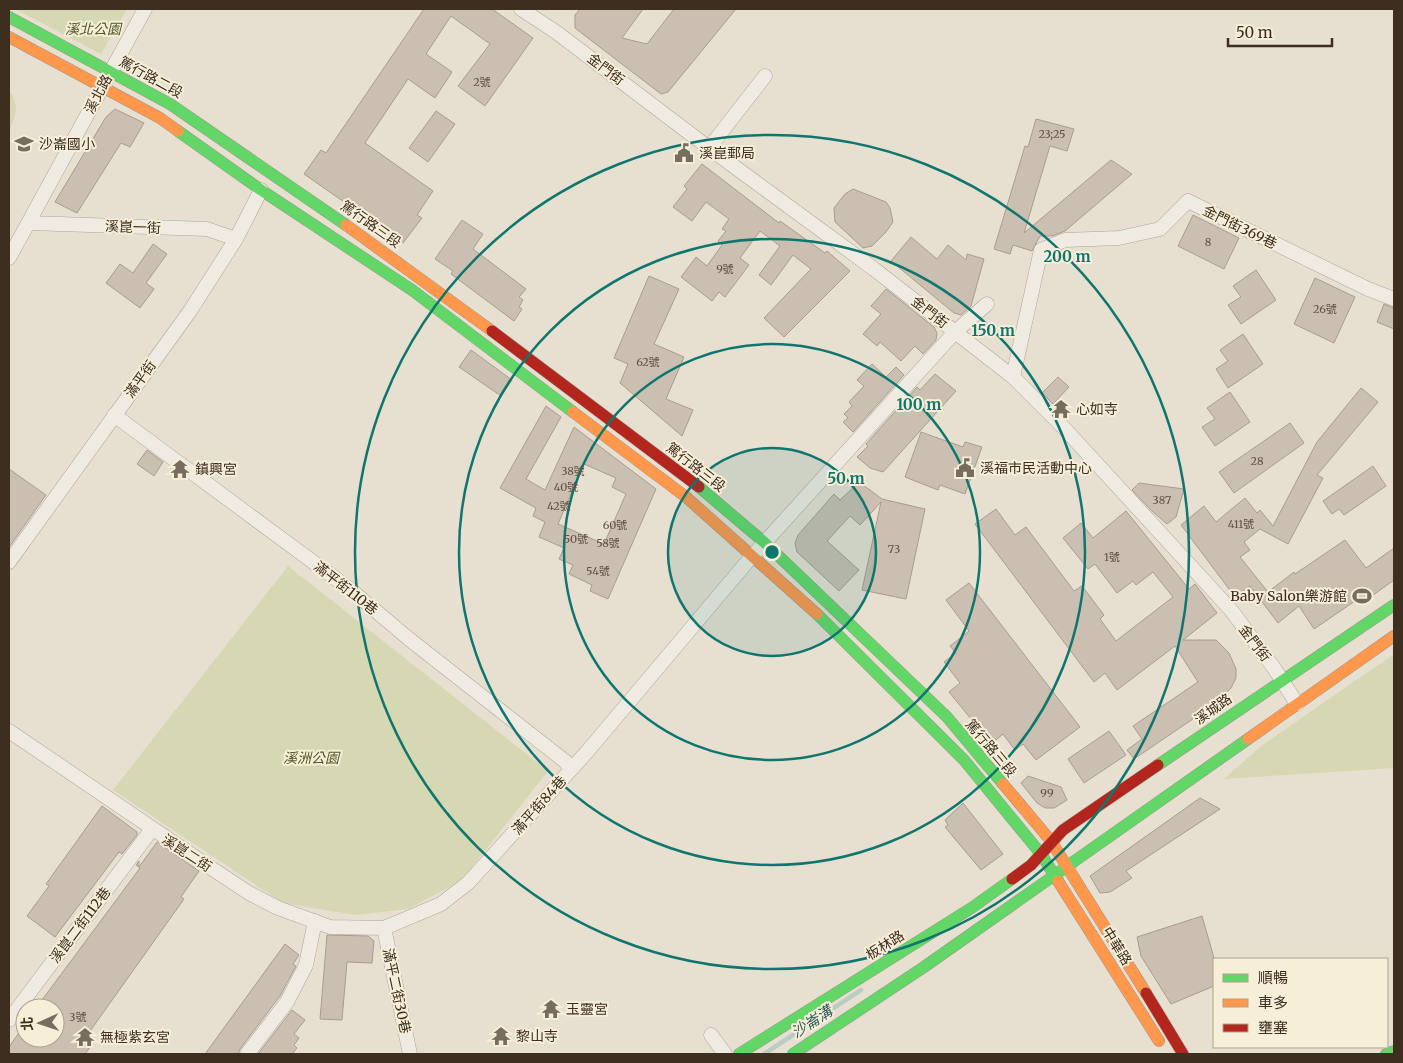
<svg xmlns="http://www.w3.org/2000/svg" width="1403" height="1063" font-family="Merriweather,'Noto Sans TC',serif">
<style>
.green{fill:#d6d7b3}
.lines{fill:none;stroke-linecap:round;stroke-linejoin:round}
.stream{stroke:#bcccc2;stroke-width:4.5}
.building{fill:#cbbfb2;stroke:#a89c90;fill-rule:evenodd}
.street-casing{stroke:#ada599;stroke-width:15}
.fast-casing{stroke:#9c958a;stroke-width:12}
.slow-casing{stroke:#9c958a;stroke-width:12}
.jam-casing{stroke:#9c958a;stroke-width:12}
.street{stroke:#efebe3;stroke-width:14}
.fast{stroke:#63d668;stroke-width:11}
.slow{stroke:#ff974d;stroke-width:11}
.jam{stroke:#b3261e;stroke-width:11}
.ring{fill:none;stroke:#0f766e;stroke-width:2.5}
.labels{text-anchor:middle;stroke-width:4;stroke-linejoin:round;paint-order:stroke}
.number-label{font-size:11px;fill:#605244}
.park-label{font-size:14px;font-style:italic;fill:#4d5a26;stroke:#f7eed8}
.street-label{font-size:14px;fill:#3d2e20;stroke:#f7eed8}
.poi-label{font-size:14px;fill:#3d2e20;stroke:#f7eed8;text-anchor:start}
.water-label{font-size:15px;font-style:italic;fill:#2f5d5a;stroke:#f7eed8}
.centre{fill:#0f766e;stroke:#f7eed8;stroke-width:2.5}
.ring-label{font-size:15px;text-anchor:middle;font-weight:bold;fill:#0f766e;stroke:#f7eed8;stroke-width:4;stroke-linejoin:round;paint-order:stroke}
</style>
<rect width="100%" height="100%" fill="#e7e0d1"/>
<path class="green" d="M15 9H127L101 54Z
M9 90C20 105 16 116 9 131Z
M288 566 548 771 461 881 408 909 356 915 283 903 113 790Z
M1394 654V768L1224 779 1261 746Z"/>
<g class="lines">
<path class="stream" d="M764 1054 861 990"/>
</g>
<path class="building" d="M424 9H492L533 38 485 106 458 86 490 44 451 16 426 54 452 72 435 98 408 79 365 143 433 191 417 215 422 218 403 243 304 174 321 150 326 153Z
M580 9H643L622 38 647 44 674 9H736L668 92 661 94 575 28V15Z
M115 109 144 123 130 147 121 143 77 213 55 202 106 117Z
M436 111 455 124 428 162 409 148Z
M1036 119 1074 129 1067 151 1050 146 1024 233 1111 160 1132 174 1065 231 1052 236H1040L1032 251 1013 245 1010 254 994 249 1025 146 1028 147Z
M702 164 779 223 780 221 825 253 827 251 850 271 784 337 764 318 811 269 793 255 771 285 759 275 780 246 760 231 740 258 749 265 725 297 719 292 712 301 681 277 696 257 707 266 722 245 718 241 726 231 722 229 729 219 706 202 692 221 673 207 687 189 684 186Z
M853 189 886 202 890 208 893 222 886 232 872 246 863 248 835 222 834 208 845 194Z
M1193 215 1239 238 1224 269 1178 246Z
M462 220 483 234 473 249 526 289 519 297 523 300 519 307 522 309 514 321 451 274 453 271 435 259Z
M911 237 937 259 948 245 966 260 967 254 984 259 971 306 961 315 954 313 891 261Z
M153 244 167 254 146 283 154 289 140 308 106 283 120 264 133 273Z
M1256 270 1276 300 1241 324 1228 305 1241 297 1233 286Z
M649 276 679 289 654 344 684 357 666 399 693 410 682 436 620 383 628 364 614 358Z
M1315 278 1355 297 1334 343 1294 324Z
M886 289 934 327 937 333 936 340 923 354 915 346 901 361 880 342 877 346 863 334 881 314 871 306Z
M1384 304 1394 308V329L1377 322Z
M1243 334 1263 364 1228 388 1216 369 1228 361 1220 350Z
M471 350 512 380 501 396 459 367Z
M872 364 886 377 896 367 904 375 853 432 843 422 848 418 844 414 852 406 849 402 864 386 857 380Z
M935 374 956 391 883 472 870 468 857 457 868 446 866 444 917 387 920 390Z
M1058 377 1069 387 1053 404 1042 393Z
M1361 388 1378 402 1317 475 1323 478 1288 544 1260 529 1244 542 1250 550 1240 557 1268 592 1294 572 1295 574 1345 540 1366 568 1394 548V580L1365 601 1361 597 1314 629 1299 606 1278 623 1250 586 1235 597 1181 525 1204 506 1216 522 1245 498 1257 513 1260 510 1273 526 1317 442Z
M1230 392 1250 422 1215 446 1202 427 1215 419 1207 408Z
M546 406 561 417 526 479 545 490 574 427 656 489 608 599 590 591 592 585 569 574 573 565 559 559 564 548 539 537 545 522 533 516 536 508 500 488ZM584 464 616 478 612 487 626 494 604 544 558 524Z
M1290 423 1304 443 1234 493 1219 472Z
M921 432 963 447 965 442 982 447 965 494 940 485 938 490 905 477Z
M147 450 163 462 154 476 137 464Z
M1373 466 1386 486 1344 515 1339 509 1332 514 1323 501Z
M9 469 46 495 9 547Z
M859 482 882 499 925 509 906 599 862 590 881 502 860 525 850 516 827 541 859 570 839 591 797 552 795 543 798 535 834 494 840 500Z
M1139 483 1184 489 1176 517 1167 524 1152 511 1132 490Z
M996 509 1015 535 1026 527 1074 591 1082 586 1104 615 1100 619 1116 641 1173 597 1153 572 1136 585 1133 581 1117 593 1095 564 1088 569 1063 538 1081 523 1093 538 1126 511 1189 589 1195 584 1217 613 1183 640H1216L1229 653 1236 669V678L1231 688 1218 702 1134 759 1127 750 1142 739 1133 726 1198 682 1175 646 1117 690 1105 673 1094 682 975 524Z
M969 583 1080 727 1036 760 1023 744 1015 750 1003 734 996 740 985 736 949 692 960 683 944 662 956 653 950 646 969 631 946 600Z
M1109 731 1126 755 1084 783 1068 759Z
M1028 776 1061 787 1067 800 1054 808H1045L1037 803 1021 783Z
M1200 798 1220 809 1126 871 1132 878 1110 892 1100 893 1090 876Z
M963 803 1003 854 981 870 945 827 948 825 945 820Z
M102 806 137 832V835L122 854 119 852 55 937 27 916 49 886 46 884Z
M157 842 199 871 181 897 184 899 83 1041 91 1046 85 1054H9V1047L25 1024V1038H55V1008L42 1000 140 868 136 865 139 861V867Z
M1202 916 1214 958V986L1171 1004 1141 956 1137 937Z
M327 935 368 936 374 941 372 963 347 962 342 1020 320 1019Z
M285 944 299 955 293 964 296 966 280 996 240 1049 238 1054H205Z
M292 1010 305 1020 294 1034 299 1038 294 1045 297 1048 292 1054H258Z"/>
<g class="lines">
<g class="street-casing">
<path id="street" d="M521 9 556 32 709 148 874 269 1013 377 1064 428 1231 610 1274 668 1297 704
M709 148 765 76
M30 223 207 229 236 239
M9 258 145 9
M1013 377 1041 250 1065 240 1119 238 1160 229 1188 201 1368 289 1394 299
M114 415 351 590 409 639 566 762 571 769
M9 562 190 311 236 239 261 190
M9 731 208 866 249 893 278 908 330 927 384 928 408 918 441 904 468 883 586 753 747 562 955 332 987 304
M384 928 410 1054
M9 1020 152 829
M711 1035 725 1054
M247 1054 287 1002 306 965 315 921"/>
</g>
<g class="fast-casing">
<path id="fast" d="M9 17 170 104 346 225
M178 131 261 190 412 290 573 412
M699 487 765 543 947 717 1003 784
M817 614 964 760 1041 854 1058 881
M1158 765 1394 605
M739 1054 973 907 1012 879
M793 1054 924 967 1248 739
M1386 1054 1394 1051"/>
</g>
<g class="slow-casing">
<path id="slow" d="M9 37 160 118 178 131
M346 225 492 331
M573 412 686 497 817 614
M1248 739 1394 636
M1003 784 1051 841 1146 993
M1058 881 1159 1041"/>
</g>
<g class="jam-casing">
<path id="jam" d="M492 331 699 487
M1012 879 1031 865 1063 830 1158 765
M1146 993 1183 1054"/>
</g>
<use href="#street" class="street"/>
<use href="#fast" class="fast"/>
<use href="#slow" class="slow"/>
<use href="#jam" class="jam"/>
</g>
<circle cx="772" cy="552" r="104" fill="#0f766e" fill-opacity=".12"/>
<g class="ring">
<circle cx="772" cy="552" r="104"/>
<circle cx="772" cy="552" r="208"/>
<circle cx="772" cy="552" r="313"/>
<circle cx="772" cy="552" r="417"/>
</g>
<defs>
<g id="school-bare" transform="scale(1.5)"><path d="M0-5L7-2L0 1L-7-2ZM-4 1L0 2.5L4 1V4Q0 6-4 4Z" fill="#786c5e" stroke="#f7eed8" stroke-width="2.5" paint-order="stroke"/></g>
<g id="civic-bare" transform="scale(1.5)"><path d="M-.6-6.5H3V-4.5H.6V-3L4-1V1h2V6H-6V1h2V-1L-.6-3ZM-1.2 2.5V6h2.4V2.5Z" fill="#786c5e" stroke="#f7eed8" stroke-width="2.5" paint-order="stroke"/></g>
<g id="temple-bare" transform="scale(1.5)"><path d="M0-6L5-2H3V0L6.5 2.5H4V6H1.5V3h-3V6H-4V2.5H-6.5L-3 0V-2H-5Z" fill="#786c5e" stroke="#f7eed8" stroke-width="2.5" paint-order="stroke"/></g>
<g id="stadium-bare" transform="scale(1.5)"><path d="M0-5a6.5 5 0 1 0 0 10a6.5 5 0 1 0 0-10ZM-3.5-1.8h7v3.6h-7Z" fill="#786c5e" stroke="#f7eed8" stroke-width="2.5" paint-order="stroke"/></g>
</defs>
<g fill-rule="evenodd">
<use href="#school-bare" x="24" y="144"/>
<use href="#civic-bare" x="684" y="153"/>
<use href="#temple-bare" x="1061" y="409"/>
<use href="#civic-bare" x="965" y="468"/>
<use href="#temple-bare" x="180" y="469"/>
<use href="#stadium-bare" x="1362" y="596"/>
<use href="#temple-bare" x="551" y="1009"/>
<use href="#temple-bare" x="501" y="1036"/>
<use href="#temple-bare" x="85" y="1037"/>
</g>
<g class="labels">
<g class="number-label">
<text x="482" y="86">2號</text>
<text x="1052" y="138">23;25</text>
<text x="1208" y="246">8</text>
<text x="725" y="273">9號</text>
<text x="1325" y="313">26號</text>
<text x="648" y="366">62號</text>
<text x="1257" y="465">28</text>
<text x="573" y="475">38號</text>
<text x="566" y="491">40號</text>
<text x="1162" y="504">387</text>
<text x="559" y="510">42號</text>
<text x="1241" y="528">411號</text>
<text x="615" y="529">60號</text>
<text x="576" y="543">50號</text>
<text x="608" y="547">58號</text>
<text x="894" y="553">73</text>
<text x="1112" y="561">1號</text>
<text x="598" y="575">54號</text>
<text x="1047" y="797">99</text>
<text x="78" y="1021">3號</text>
</g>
<g class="park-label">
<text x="93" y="34">溪北公園</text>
<text x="311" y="763">溪洲公園</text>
</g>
<g class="street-label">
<text transform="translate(606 69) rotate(37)" y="5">金門街</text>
<text transform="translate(151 77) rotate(29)" y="5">篤行路二段</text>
<text transform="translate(98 94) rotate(-62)" y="5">溪北路</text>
<text transform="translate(371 224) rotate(35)" y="5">篤行路三段</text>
<text transform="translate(133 227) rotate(2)" y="5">溪崑一街</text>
<text transform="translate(1240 227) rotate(26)" y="5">金門街369巷</text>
<text transform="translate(930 312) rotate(38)" y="5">金門街</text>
<text transform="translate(140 379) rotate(-54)" y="5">滿平街</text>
<text transform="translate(696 467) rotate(38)" y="5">篤行路三段</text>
<text transform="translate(346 588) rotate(38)" y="5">滿平街110巷</text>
<text transform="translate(1255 643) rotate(53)" y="5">金門街</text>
<text transform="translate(1213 709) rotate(-35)" y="5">溪城路</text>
<text transform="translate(991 748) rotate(50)" y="5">篤行路三段</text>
<text transform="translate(539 805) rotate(-48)" y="5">滿平街84巷</text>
<text transform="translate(187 853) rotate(33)" y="5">溪崑二街</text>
<text transform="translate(80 925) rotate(-53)" y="5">溪崑二街112巷</text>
<text transform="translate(885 945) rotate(-32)" y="5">板林路</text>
<text transform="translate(1117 946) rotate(58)" y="5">中華路</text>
<text transform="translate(397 991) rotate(78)" y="5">滿平二街30巷</text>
</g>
<g class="poi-label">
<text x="39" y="149">沙崙國小</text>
<text x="699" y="158">溪崑郵局</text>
<text x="1076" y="414">心如寺</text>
<text x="980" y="473">溪福市民活動中心</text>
<text x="195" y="474">鎮興宮</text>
<text x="1347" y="601" text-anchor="end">Baby Salon樂游館</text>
<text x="566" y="1014">玉靈宮</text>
<text x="516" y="1041">黎山寺</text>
<text x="100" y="1042">無極紫玄宮</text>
</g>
<g class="water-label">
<text transform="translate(812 1022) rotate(-33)" y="5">沙崙溝</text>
</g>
</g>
<circle cx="772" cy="552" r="8" class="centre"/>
<g class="ring-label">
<text x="1067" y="262">200 m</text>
<text x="993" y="336">150 m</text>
<text x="919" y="410">100 m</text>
<text x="846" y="484">50 m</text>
</g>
<rect width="1403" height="1063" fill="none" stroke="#3d2e20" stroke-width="20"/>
<rect x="1213" y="958" width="175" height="90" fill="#f7eed8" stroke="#ada18e"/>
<rect x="1223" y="974" width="25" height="8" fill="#63d668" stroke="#ada18e"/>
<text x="1258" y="983" font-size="15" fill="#3d2e20">順暢</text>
<rect x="1223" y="999" width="25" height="8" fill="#ff974d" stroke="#ada18e"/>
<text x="1258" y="1008" font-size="15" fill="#3d2e20">車多</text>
<rect x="1223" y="1024" width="25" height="8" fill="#b3261e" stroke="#ada18e"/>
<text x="1258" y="1033" font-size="15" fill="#3d2e20">壅塞</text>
<g transform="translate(40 1023) rotate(267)"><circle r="24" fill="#f7eed8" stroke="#ada18e"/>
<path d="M0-4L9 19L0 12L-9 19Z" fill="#786c5e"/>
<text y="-8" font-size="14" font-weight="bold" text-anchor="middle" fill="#3d2e20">北</text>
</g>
<path d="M1228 38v8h104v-8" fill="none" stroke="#3d2e20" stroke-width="2.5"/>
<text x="1236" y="38" font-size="15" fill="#3d2e20" stroke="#f7eed8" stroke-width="4" paint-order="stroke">50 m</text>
</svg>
